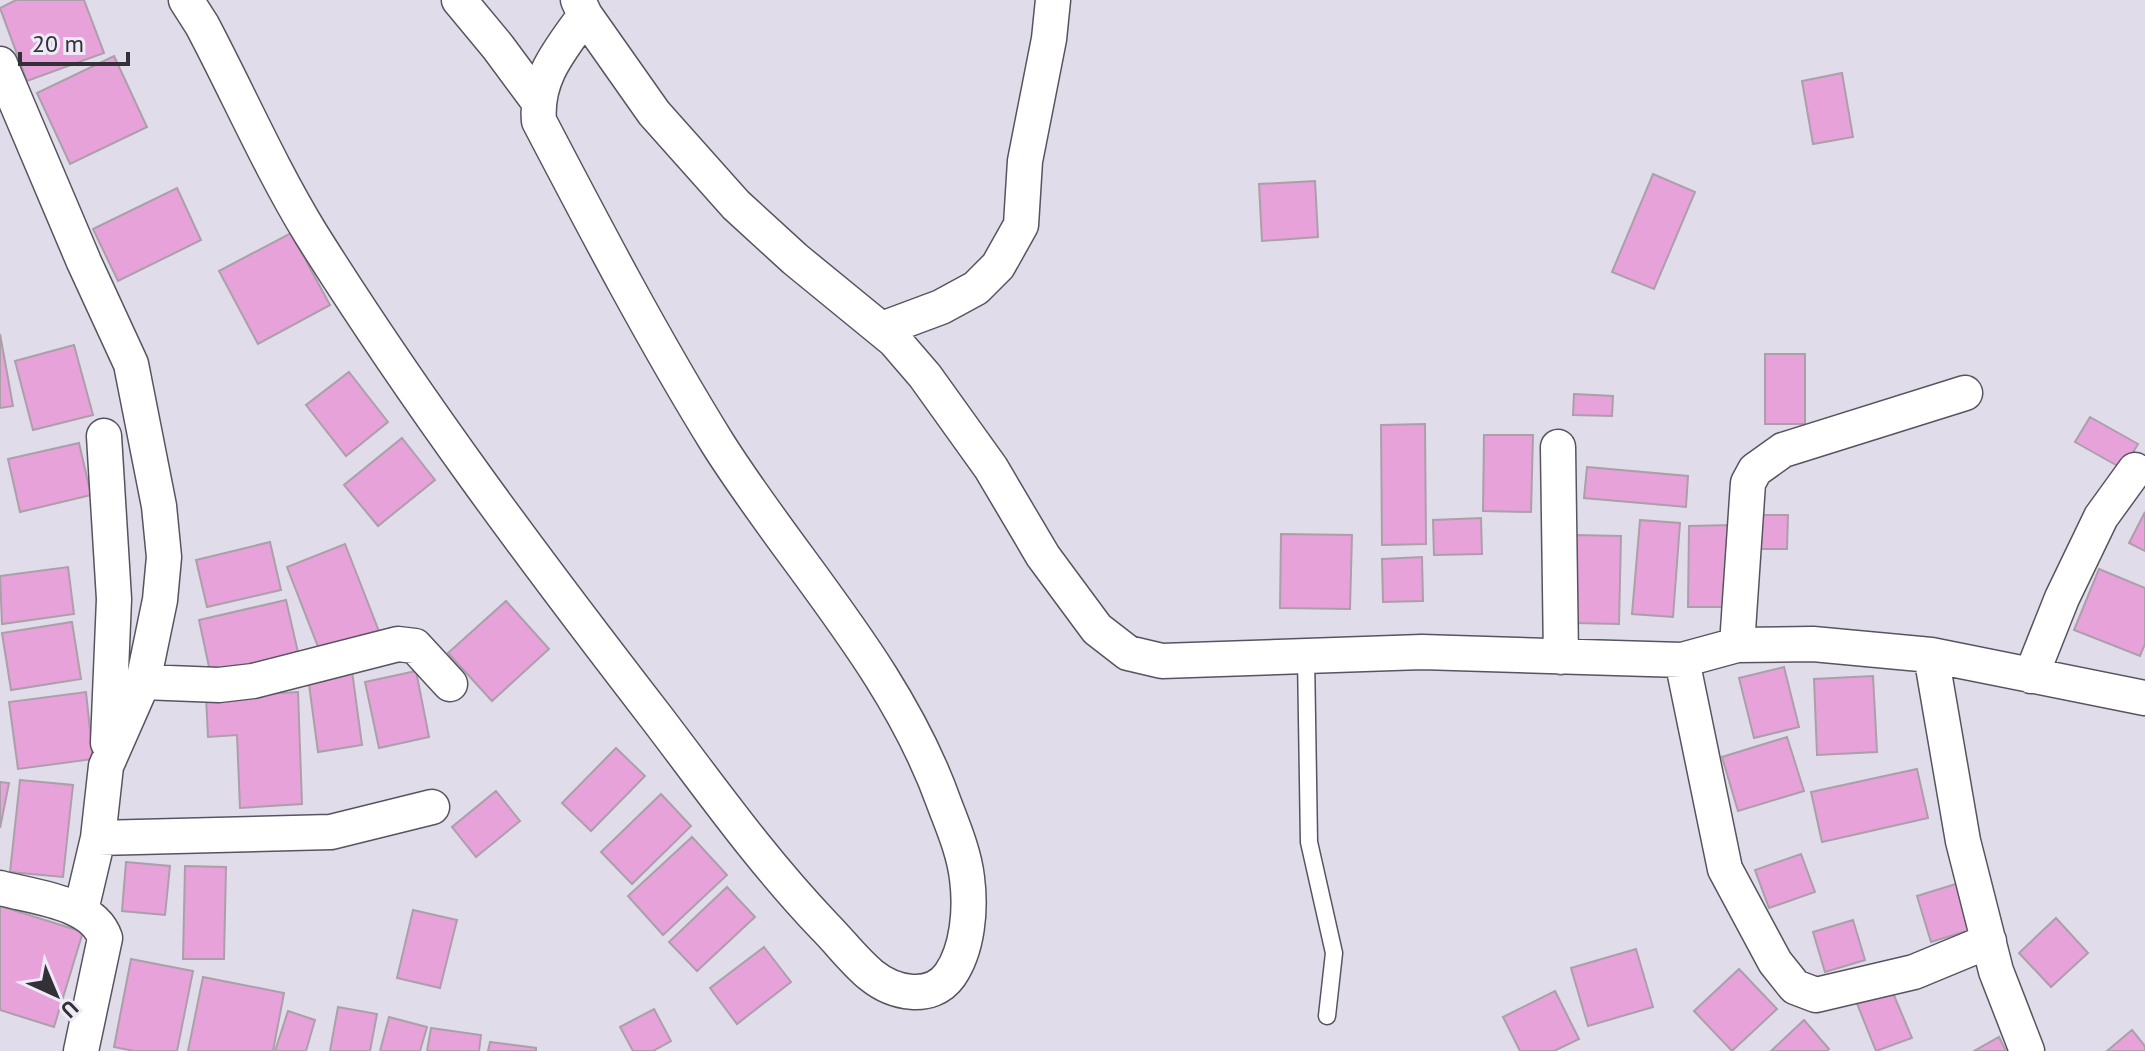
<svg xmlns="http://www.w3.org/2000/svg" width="2145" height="1051" font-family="'PT Sans',sans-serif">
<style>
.building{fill:#e7a2da;stroke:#ab9fa9;stroke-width:2}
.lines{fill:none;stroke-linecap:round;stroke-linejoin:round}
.service-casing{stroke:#58545f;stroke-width:19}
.minor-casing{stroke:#58545f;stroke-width:37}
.service{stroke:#fff;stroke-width:16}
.minor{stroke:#fff;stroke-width:34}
</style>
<rect width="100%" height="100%" fill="#e1dcea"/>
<path class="building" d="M16 0H84L104 53 27 81 0 8Z
M114 56 147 127 70 164 37 93Z
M1842 73 1853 137 1813 144 1802 81Z
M1653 174 1695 192 1654 289 1612 272Z
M1315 181 1318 237 1262 241 1259 184Z
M177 188 201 240 118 281 93 229Z
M291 233 330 305 258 344 219 271Z
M0 334 13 406 0 408Z
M74 345 93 415 33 430 15 361Z
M1765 354H1805V424H1765Z
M349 372 388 422 346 456 306 405Z
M1574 394 1613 396 1612 416 1573 415Z
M2090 417 2138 444 2123 469 2075 442Z
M1425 424 1426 544 1382 545 1381 425Z
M1484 435H1533L1531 512 1483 511Z
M402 438 435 480 378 526 344 485Z
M79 443 91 495 20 512 8 459Z
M1587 467 1688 476 1686 507 1584 498Z
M2145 512V551L2129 543Z
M1757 515H1788L1787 549H1756Z
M1481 518 1482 554 1434 555 1433 520Z
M1640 520 1680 523 1673 617 1632 614Z
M1732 525V607H1688L1689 526Z
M1281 534 1352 535 1350 609 1280 608Z
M1576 535 1621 536 1619 624 1574 623Z
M270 542 281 590 207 607 196 560Z
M345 544 380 634 322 657 287 567Z
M1422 557 1423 601 1383 602 1382 559Z
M68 567 74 614 2 624 0 576Z
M2099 569 2145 588V644L2140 656 2074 630Z
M286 600 300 661 212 681 199 620Z
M506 601 549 649 492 701 448 653Z
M72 622 81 679 11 690 2 633Z
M1784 667 1799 727 1754 738 1739 678Z
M352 671 362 745 318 752 308 677Z
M416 671 429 737 379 748 365 682Z
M1873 676 1877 752 1817 755 1814 679Z
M86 692 93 759 18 769 9 702Z
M298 692 302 804 240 808 237 735 208 737 206 697Z
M1787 737 1804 791 1738 811 1722 757Z
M616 748 645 776 591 831 562 803Z
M1917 769 1928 818 1822 842 1811 792Z
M20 780 73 785 63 877 10 872Z
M0 782 9 783 0 828Z
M496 791 520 821 476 857 452 827Z
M661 794 691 826 632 884 601 852Z
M692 837 727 875 663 935 628 896Z
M1801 854 1815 892 1769 908 1755 870Z
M126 862 170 866 165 915 122 911Z
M185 866 226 867 224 959H183Z
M1959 883 1973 929 1931 942 1917 896Z
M727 887 755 917 697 971 669 942Z
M0 906 83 932 54 1027 0 1010Z
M413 910 457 920 440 988 397 978Z
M2056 918 2088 953 2051 987 2019 953Z
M1853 920 1865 960 1825 972 1813 932Z
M764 947 791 982 737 1024 710 988Z
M1636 949 1653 1007 1588 1026 1571 968Z
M131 959 193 971 177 1051H134L114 1047Z
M1739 969 1777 1009 1732 1051 1694 1011Z
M203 977 284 993 273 1051H188Z
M1890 986 1912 1038 1876 1051 1856 1001Z
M1555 991 1579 1039 1554 1051H1520L1503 1017Z
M338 1007 377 1014 370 1051H330Z
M654 1009 671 1041 653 1051H633L620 1027Z
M288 1011 315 1020 306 1051H275Z
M389 1017 427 1027 420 1051H380Z
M1804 1020 1829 1049 1827 1051H1771Z
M431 1028 481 1035 479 1051H427Z
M2132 1030 2145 1046V1051H2107Z
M1999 1037 2006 1051H1974Z
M490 1042 536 1048V1051H488Z"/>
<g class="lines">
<g class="service-casing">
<path id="service" d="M1306 656 1309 842 1334 953 1327 1016"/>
</g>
<g class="minor-casing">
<path id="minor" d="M186 0 202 25C239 95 270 167 311 234 417 403 534 559 656 717 711 789 761 860 824 926 840 942 854 961 871 975 893 993 931 1002 950 975 968 949 971 909 967 878 964 852 953 827 944 803 896 668 794 564 718 444 653 339 596 230 539 121 535 77 562 48 585 15
M459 0 498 47 538 101
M578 0 585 15 654 113 736 205 795 259 894 340 925 376 991 468 1043 556 1097 629 1128 653 1162 661 1422 652 1682 660 1737 645 1813 644 1931 655 2145 698
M0 64 84 262 131 364 159 506 164 557 160 600 143 682 106 766 98 838 81 910
M882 329 941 307 976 288 998 266 1021 225 1025 161 1049 39 1053 0
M104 436 114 599 108 743
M1558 447 1561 657
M1737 645 1748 483 1755 470 1783 450 1965 393
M1931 655 1963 841 1996 971 2027 1051
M1682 660 1725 869 1775 962 1795 987 1816 995 1914 972 1989 941
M2031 676 2062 598 2101 517 2135 470
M143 682 219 685 253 681 398 644 415 646 450 684
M98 838 331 832 432 807
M0 888C33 897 93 902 105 938L81 1051"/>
</g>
<use href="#service" class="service"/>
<use href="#minor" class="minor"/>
</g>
<g transform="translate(56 995) rotate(136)" stroke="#eeeaf7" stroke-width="6" paint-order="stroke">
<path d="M0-6L14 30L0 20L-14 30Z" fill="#333137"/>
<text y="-12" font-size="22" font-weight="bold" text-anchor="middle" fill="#333137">U</text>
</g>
<path d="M20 52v12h108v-12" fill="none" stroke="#333137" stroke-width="4"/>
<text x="32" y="52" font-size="24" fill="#333137" stroke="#eeeaf7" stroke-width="6" paint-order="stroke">20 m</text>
</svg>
